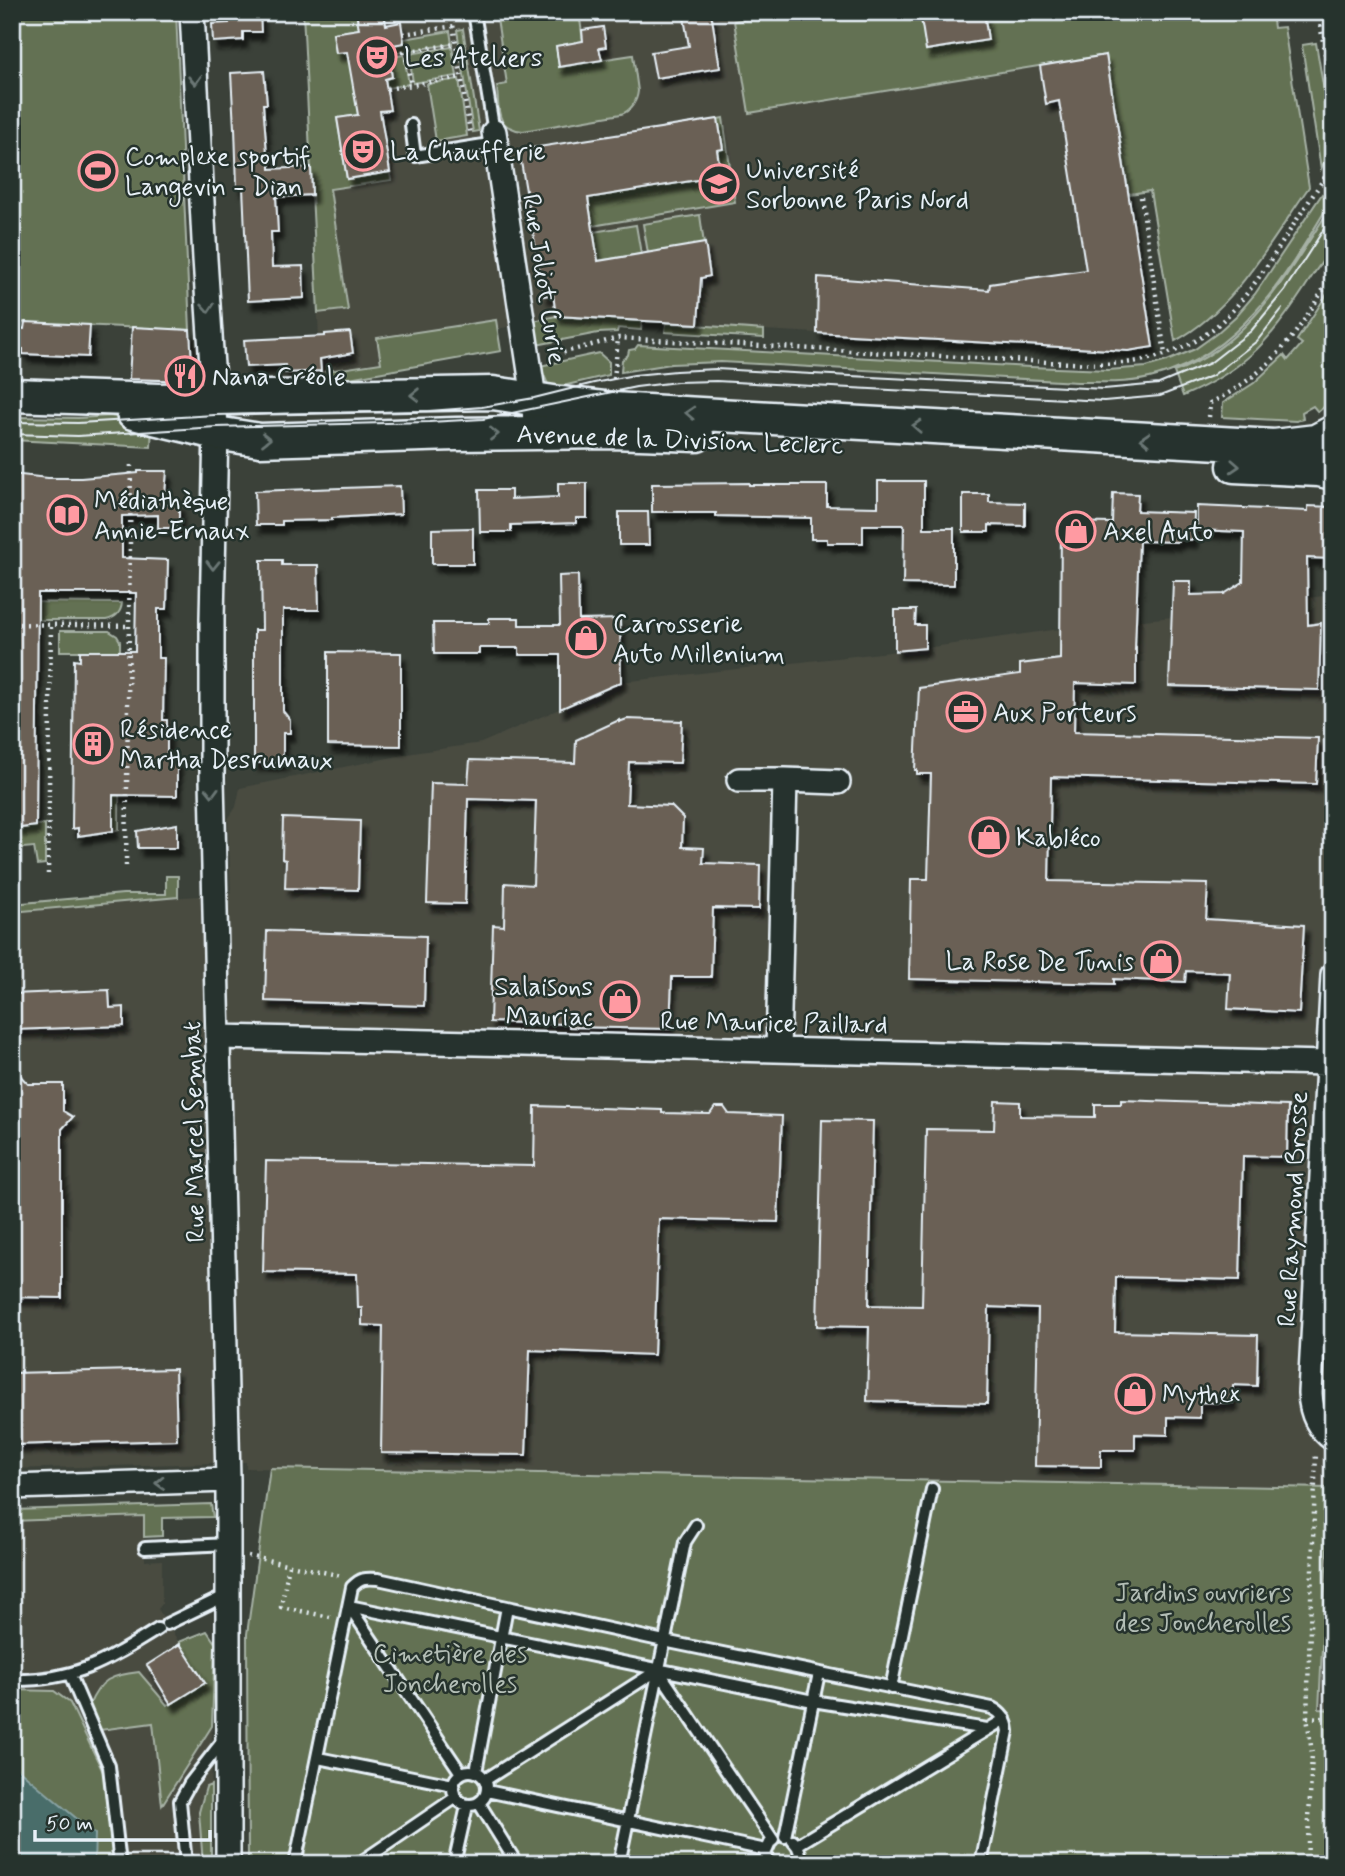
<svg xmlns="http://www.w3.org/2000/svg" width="1345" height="1876" font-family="Mynerve,sans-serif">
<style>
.built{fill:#494b41}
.green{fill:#637152;stroke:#a6b1a5;stroke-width:2}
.water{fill:#486d6b;stroke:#88a2a3;stroke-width:2}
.building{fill:#6b6154;stroke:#e8f1f8;stroke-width:2;filter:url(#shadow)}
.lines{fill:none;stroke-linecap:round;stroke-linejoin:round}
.lane-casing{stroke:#e8f1f8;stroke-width:16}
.street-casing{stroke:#e8f1f8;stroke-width:28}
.secondary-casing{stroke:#e8f1f8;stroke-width:37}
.path{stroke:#e8f1f8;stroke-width:4.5;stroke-dasharray:2 5;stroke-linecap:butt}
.lane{stroke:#26332d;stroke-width:10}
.street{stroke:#26332d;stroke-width:23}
.secondary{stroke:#26332d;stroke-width:32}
.tram{stroke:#e8f1f8;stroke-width:2}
.oneway{stroke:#6a7674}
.labels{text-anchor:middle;stroke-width:5;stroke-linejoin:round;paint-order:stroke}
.poi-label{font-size:26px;fill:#e8f1f8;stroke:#26332d;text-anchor:start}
.street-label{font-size:26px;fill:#e8f1f8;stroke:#26332d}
.park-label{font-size:26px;fill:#b3beb6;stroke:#26332d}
</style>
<defs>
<filter id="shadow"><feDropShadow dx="4.5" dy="8" stdDeviation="2" flood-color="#0009"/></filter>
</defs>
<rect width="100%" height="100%" fill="#3b4139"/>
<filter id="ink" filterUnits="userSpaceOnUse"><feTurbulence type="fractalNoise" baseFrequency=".0143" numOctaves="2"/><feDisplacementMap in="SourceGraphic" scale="14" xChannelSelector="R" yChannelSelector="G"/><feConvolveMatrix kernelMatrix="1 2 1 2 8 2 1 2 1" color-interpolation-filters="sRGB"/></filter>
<g filter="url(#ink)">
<path class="built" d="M304 12H1272L1106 55 1153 347 1128 351 764 330 666 323 664 322V316L647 321 556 316 498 329 501 351 321 383Z
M1333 595V1710L1319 1709 1330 1488 246 1468V1462L12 1469V912L168 898 231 894 228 819 236 807 240 788 413 753 481 743 621 682 925 648 1060 629 1172 617 1219 608Z
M161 1505 162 1536 144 1537 145 1561 162 1560V1604L158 1609 212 1695 211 1864H12V1510Z"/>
<path class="green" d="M12 12H176L190 330 12 322Z
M303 12H356L359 29 333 33 336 53 353 51 358 115 337 118 347 179 390 172 391 180 330 189 348 310 344 311 343 310 318 313Z
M496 12H579L583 41 556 46 559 66 633 55 638 91C637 101 631 111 621 114L523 131C495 128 499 110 497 86L507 84Z
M790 12H920L927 50 988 40 984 12H1099L1101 21 1156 12H1272L1274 28 1284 27 1309 187C1271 241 1235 309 1175 341L1150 191 1129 194 1106 55 749 113 734 21Z
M463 29 479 131 473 132 457 30Z
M450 31 452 44 388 54 387 46 404 43V39Z
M1316 43 1333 145 1321 169 1302 45Z
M452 47 457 76 413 83 409 54Z
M404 55 409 84 387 88 385 79 389 57Z
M459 79 467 136 436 141 427 84Z
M723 118 735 202 592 226 588 198 721 176 717 150 723 148 718 119Z
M1322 194 1331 201C1288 272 1243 352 1157 376 1131 384 1104 382 1077 382L721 362 671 364 621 372 622 360 628 355 629 350 635 349 638 345 1030 367 1108 370 1146 367 1167 361 1195 349 1216 334 1237 315 1255 294Z
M1333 204C1333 216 1335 230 1333 242 1331 252 1316 269 1311 278 1274 336 1248 369 1183 396L1174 372C1252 344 1289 270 1333 204Z
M700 215 704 244 648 253 643 224Z
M636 225 641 254 598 261 593 232Z
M1333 285V399L1318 412 1313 406 1302 412 1303 419 1296 421 1222 417 1223 403 1254 383 1284 355 1288 360 1302 344 1297 340Z
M556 316 642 321 641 330 618 328 617 332 598 333 536 345 533 321Z
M496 320 501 351 321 383V372L381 363 377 338Z
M666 323 764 330V338L665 332Z
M599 353 609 362V375L550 389 540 366Z
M110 416 152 424 151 447 12 440V417L78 418Z
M12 602 122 603C121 613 116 618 106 620H12Z
M60 631H109L117 636 120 641 119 829 113 831 114 651H60Z
M45 824V864L37 865 34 847 12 849V829Z
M166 876H178V897L12 912V904L123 894H166Z
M270 1468 1330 1488 1319 1709 1333 1710V1864H248L247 1634Z
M211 1504 213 1517 162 1518V1536L144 1537V1516L12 1521V1510Z
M207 1631 215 1643 212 1726 162 1805 153 1723 100 1730 89 1706C100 1679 111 1675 139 1672L167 1705 205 1683 179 1642Z
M12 1690 54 1691 70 1703 105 1776 115 1864H12Z
M211 1785V1864H203L199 1812 206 1787Z"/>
<path class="water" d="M12 1764 95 1834 94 1864H12Z"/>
<path class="building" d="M228 12H260L261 32H243V40L213 42 212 24 229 23Z
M356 12H384L386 25 401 22 404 43 387 46 392 77 385 79 390 110 380 111 390 172 347 179 337 118 358 115 347 52 336 53 333 33 359 29Z
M683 12H711L720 68 656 78 651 52 689 46Z
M920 12H984L988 40 926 50Z
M603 27 606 47 599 48 602 60 559 67 556 46 583 41 582 30Z
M1106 55 1153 347 1128 351 817 333 818 277 989 290 990 284 1086 270 1059 101 1046 104 1040 66Z
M264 71 267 104H263L267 153H270V169L311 167 312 195 276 197 278 232H271L272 267 303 266 304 298 248 301 243 187H237L235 128H234L231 73Z
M718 119 723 149 717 150 721 176 588 198 598 261 705 243 710 276 701 278 698 324 556 316 553 294 544 296 519 150Z
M25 322 90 325 88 357 23 354V349L12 348V328L24 329Z
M132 327 190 330 193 381 129 379Z
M350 332 353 353 320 359 321 371 285 373V365L246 367 244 340 325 336V334Z
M138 471H167L164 504H179V528H158V515L122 516V558L168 560 167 609H158V658H164L163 720H167V757H177V796L113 795V831L78 836V828L72 829 74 660 80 661V651H135L136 593H38L36 826 12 829V474L48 478H81L138 473Z
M878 481H924V528H954V585L903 584 904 525H863V543H827V539H811V518L716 516V513H686V512H652V484L749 483V485H827V506L878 507Z
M558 483H587V518H576V523L511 525V532H480L479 490H511V499L558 497Z
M400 486 401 514 332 518V520L282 521V525H256L255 491Z
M1113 493 1138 494 1137 511 1194 513 1193 540 1179 539V542L1139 541 1135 649 1136 648V685L1075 683 1074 732 1318 738 1316 784 1051 777 1049 881 1208 884 1206 919 1304 925 1299 1013 1228 1009 1230 973 1186 971 1185 982 1114 979V984L909 979 911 879H928L931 774H917V770H915L919 688 1020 674V664L1060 659 1061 522 1112 523Z
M963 494H989V502L1025 503V526L989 525V532H963Z
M1197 506 1308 511V506L1333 507V559L1307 558 1308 625 1321 623 1319 690 1169 686 1173 581H1191V595L1224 594 1243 582 1244 532 1197 530Z
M619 512H648L649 545H619Z
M473 528V564H432V529Z
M261 560H282V565H318L319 610H283V711L290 720V733H283V763H254V630H262Z
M578 575 579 620 620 619 621 682 560 709V655H519V648H479V654H434L433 623H489V618H519V625H560L559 576Z
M895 610H916L915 625H925V648L895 651Z
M328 652 401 653V746L328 745Z
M627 719 682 721 680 763 629 762 627 804 671 806 683 818 682 847 704 848 703 863 760 865 759 909 713 908 711 977H672L670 1029 569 1027V1024L490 1022 493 925 504 926 505 883 533 885 536 801 468 799 465 904 427 903 431 783 468 784 470 760 575 763 576 740 619 720V722Z
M283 818 360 821 358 890 285 888 286 860 282 859Z
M177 824V848H138L137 831Z
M267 931 426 936 424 1006 265 1001Z
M109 990 110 1008 124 1007V1026L12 1030V994Z
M12 1067 28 1084H63V1111L73 1117 62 1129V1298L12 1297Z
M1121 1100 1288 1106 1287 1157 1243 1156 1240 1280 1116 1277 1115 1332 1258 1335 1257 1386 1233 1385V1403L1200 1402V1418L1168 1417V1435L1135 1434V1450H1101V1467L1035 1466 1038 1309 989 1307 987 1404 867 1401 869 1327 817 1326 822 1120 873 1121 869 1305 922 1306 926 1129 994 1130 995 1101 1020 1102V1116L1095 1117V1104H1121Z
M535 1106 662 1110V1113L710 1114 715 1107H724L729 1114 782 1116 778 1222 659 1219 654 1355 530 1350 526 1455 381 1453 383 1326 362 1325V1308H358L357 1274 263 1272 266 1161 534 1166Z
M175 1369 177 1440 12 1445V1373Z
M180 1644 205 1683 171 1704 147 1665Z"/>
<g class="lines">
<g class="lane-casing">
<path id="lane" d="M474 12 494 132
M411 125 415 156 496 143
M145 1548 229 1544
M349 1606 813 1701 987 1729
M349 1606 461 1773
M167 1624 227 1595
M70 1675 109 1766 120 1864
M12 1680C76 1681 106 1661 158 1629
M891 1688 932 1489
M318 1758 453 1785
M453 1788a17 17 0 1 1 34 0a17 17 0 1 1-34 0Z
M476 1772 507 1607
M485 1780 658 1670 773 1840
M487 1791 766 1850
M479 1803 517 1864
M785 1837 819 1673
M793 1841C800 1848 802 1855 798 1864
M797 1845 1005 1719
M800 1860 818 1864
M186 1864 180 1801 190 1783 225 1738
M295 1864 352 1587C361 1578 365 1578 378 1579L664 1641 992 1708C1002 1713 1007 1720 1008 1731L981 1864
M358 1864 455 1798
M454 1864 467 1806
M619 1864 685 1542 696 1525
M768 1864 765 1854 770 1843"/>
</g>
<g class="street-casing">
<path id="street" d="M192 12 205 259 216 427 212 619V779L228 1480V1864
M494 132 534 398 535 434
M739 780H785
M1333 975 1310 1393C1311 1412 1317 1428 1333 1439
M219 1037 1327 1063
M778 1050 785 780 838 782
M12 1487 228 1480"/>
</g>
<g class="secondary-casing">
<path id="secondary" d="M12 395 159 400 270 397 493 393 560 403 612 409 1274 446 1316 441 1333 432
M133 413 216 433 260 440 456 434 611 432 697 435
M1234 466 1319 470 1333 473"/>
</g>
<path class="path" d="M451 12 470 132
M1315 12 1320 23 1333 102
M1272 14 1280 12
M403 34 455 26
M405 52 411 85
M388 54 456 44
M387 89 462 77
M1141 197 1165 354
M550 356 618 338 1047 362C1078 363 1109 366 1139 361 1212 348 1241 305 1280 246 1297 219 1315 192 1333 165
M614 379 618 339
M1209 417 1210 403C1239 389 1267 368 1287 343 1305 322 1318 297 1333 274
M12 624 129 626
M126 866 131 461
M48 874 51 624
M248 1556 342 1576
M289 1565 281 1607 330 1617
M1307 1717 1333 1719
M1307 1864 1312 1753 1307 1717 1316 1452"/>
<use href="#lane" class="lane"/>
<use href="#street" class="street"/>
<use href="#secondary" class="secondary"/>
<path class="tram" d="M12 422 78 423 215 415 429 411 482 407 534 398 594 383 634 375 676 371 716 369 1104 389 1159 384 1210 363 1251 331 1284 291 1333 215
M12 434 78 436 216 427 429 422 483 419 636 387 677 382 716 381 1104 401 1160 396 1212 376 1257 341 1282 309"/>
</g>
<defs><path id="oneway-chevron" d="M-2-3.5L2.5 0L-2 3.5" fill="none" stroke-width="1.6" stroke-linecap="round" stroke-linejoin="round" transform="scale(1.75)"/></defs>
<g class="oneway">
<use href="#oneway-chevron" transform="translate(195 80) rotate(87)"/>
<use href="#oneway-chevron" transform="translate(208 308) rotate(86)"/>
<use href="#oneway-chevron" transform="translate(415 395) rotate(179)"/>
<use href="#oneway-chevron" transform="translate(690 413) rotate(-177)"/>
<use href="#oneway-chevron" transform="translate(917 426) rotate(-177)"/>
<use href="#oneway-chevron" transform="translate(494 434)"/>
<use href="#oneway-chevron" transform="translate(266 439)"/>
<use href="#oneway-chevron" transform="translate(1145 439) rotate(-177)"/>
<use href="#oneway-chevron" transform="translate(1235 466) rotate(3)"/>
<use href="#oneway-chevron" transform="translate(213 565) rotate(91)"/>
<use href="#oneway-chevron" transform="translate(212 792) rotate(89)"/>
<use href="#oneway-chevron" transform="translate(160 1483) rotate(178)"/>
</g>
</g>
<defs>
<g id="theatre-ring" transform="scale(2.0125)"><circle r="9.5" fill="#26332d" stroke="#ff9aa2" stroke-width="1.5"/><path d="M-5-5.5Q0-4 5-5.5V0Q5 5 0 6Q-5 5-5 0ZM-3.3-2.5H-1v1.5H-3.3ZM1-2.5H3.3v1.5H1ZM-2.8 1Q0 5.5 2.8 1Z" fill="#ff9aa2"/></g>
<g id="stadium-ring" transform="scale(2.0125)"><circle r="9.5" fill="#26332d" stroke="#ff9aa2" stroke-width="1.5"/><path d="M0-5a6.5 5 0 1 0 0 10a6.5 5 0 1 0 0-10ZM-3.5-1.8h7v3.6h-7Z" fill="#ff9aa2"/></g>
<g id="university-ring" transform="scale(2.0125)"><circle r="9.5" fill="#26332d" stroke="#ff9aa2" stroke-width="1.5"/><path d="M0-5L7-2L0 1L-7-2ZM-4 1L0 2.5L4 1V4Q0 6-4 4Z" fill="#ff9aa2"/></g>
<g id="restaurant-ring" transform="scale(2.0125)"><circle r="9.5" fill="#26332d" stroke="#ff9aa2" stroke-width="1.5"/><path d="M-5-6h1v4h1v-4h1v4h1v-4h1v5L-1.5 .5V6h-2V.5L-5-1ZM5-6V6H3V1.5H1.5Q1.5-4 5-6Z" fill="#ff9aa2"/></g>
<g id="library-ring" transform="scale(2.0125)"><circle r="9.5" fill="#26332d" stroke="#ff9aa2" stroke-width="1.5"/><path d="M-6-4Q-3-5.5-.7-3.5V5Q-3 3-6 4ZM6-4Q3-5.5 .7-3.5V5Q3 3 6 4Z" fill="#ff9aa2"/></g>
<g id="shop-ring" transform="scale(2.0125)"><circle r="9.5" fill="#26332d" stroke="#ff9aa2" stroke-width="1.5"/><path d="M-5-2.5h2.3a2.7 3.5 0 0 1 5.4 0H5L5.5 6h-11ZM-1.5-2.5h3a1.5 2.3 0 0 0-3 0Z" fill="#ff9aa2"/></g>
<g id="office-ring" transform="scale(2.0125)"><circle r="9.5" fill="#26332d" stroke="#ff9aa2" stroke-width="1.5"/><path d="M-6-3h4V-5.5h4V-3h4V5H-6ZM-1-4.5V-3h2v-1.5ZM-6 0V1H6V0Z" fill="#ff9aa2"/></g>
<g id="building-ring" transform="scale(2.0125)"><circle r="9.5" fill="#26332d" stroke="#ff9aa2" stroke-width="1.5"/><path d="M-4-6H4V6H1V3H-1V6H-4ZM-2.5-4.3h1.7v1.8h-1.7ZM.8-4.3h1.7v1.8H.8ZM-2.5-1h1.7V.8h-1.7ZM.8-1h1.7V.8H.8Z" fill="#ff9aa2"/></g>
</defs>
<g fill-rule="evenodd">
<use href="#theatre-ring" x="377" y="57"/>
<use href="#theatre-ring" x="363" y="151"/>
<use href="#stadium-ring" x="98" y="171"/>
<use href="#university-ring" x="719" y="184"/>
<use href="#restaurant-ring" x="185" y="376"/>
<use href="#library-ring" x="67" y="515"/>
<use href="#shop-ring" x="1076" y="531"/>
<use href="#shop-ring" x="586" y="638"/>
<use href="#office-ring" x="966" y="712"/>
<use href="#building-ring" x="93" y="744"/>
<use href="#shop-ring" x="989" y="837"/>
<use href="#shop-ring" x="1161" y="961"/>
<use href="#shop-ring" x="620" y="1001"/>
<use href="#shop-ring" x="1135" y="1394"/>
</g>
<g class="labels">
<g class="poi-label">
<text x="404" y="66">Les Ateliers</text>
<text x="390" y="160">La Chaufferie</text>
<text x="125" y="165">Complexe sportif<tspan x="125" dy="30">Langevin - Dian</tspan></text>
<text x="746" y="178">Université<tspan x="746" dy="30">Sorbonne Paris Nord</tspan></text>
<text x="212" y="385">Nana Créole</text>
<text x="94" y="509">Médiathèque<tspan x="94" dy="30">Annie-Ernaux</tspan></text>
<text x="1103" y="540">Axel Auto</text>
<text x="613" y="632">Carrosserie<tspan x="613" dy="30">Auto Millenium</tspan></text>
<text x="993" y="721">Aux Porteurs</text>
<text x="120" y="738">Résidence<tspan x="120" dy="30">Martha Desrumaux</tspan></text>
<text x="1016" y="846">Kabléco</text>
<text x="1134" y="970" text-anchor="end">La Rose De Tunis</text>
<text x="593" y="995" text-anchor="end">Salaisons<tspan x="593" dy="30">Mauriac</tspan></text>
<text x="1162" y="1403">Mythex</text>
</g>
<g class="street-label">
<text transform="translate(545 279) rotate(81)" y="9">Rue Joliot Curie</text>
<text transform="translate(680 439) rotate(2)" y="9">Avenue de la Division Leclerc</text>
<text transform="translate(774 1022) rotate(1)" y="9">Rue Maurice Paillard</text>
<text transform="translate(193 1132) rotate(-91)" y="9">Rue Marcel Sembat</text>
<text transform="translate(1292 1209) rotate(-87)" y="9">Rue Raymond Brosse</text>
</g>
<g class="park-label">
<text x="1203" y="1601">Jardins ouvriers<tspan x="1203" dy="30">des Joncherolles</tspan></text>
<text x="450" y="1662">Cimetière des<tspan x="450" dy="30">Joncherolles</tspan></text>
</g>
</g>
<rect width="1345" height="1876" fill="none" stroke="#26332d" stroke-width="42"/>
<rect x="21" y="21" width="1303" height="1834" fill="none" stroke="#e8f1f8" stroke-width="2.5" filter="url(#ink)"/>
<path d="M35 1830v10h175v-10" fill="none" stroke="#e8f1f8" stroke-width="3.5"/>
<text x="46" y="1830" font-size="21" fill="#e8f1f8" stroke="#26332d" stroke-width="5" paint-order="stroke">50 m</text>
</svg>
